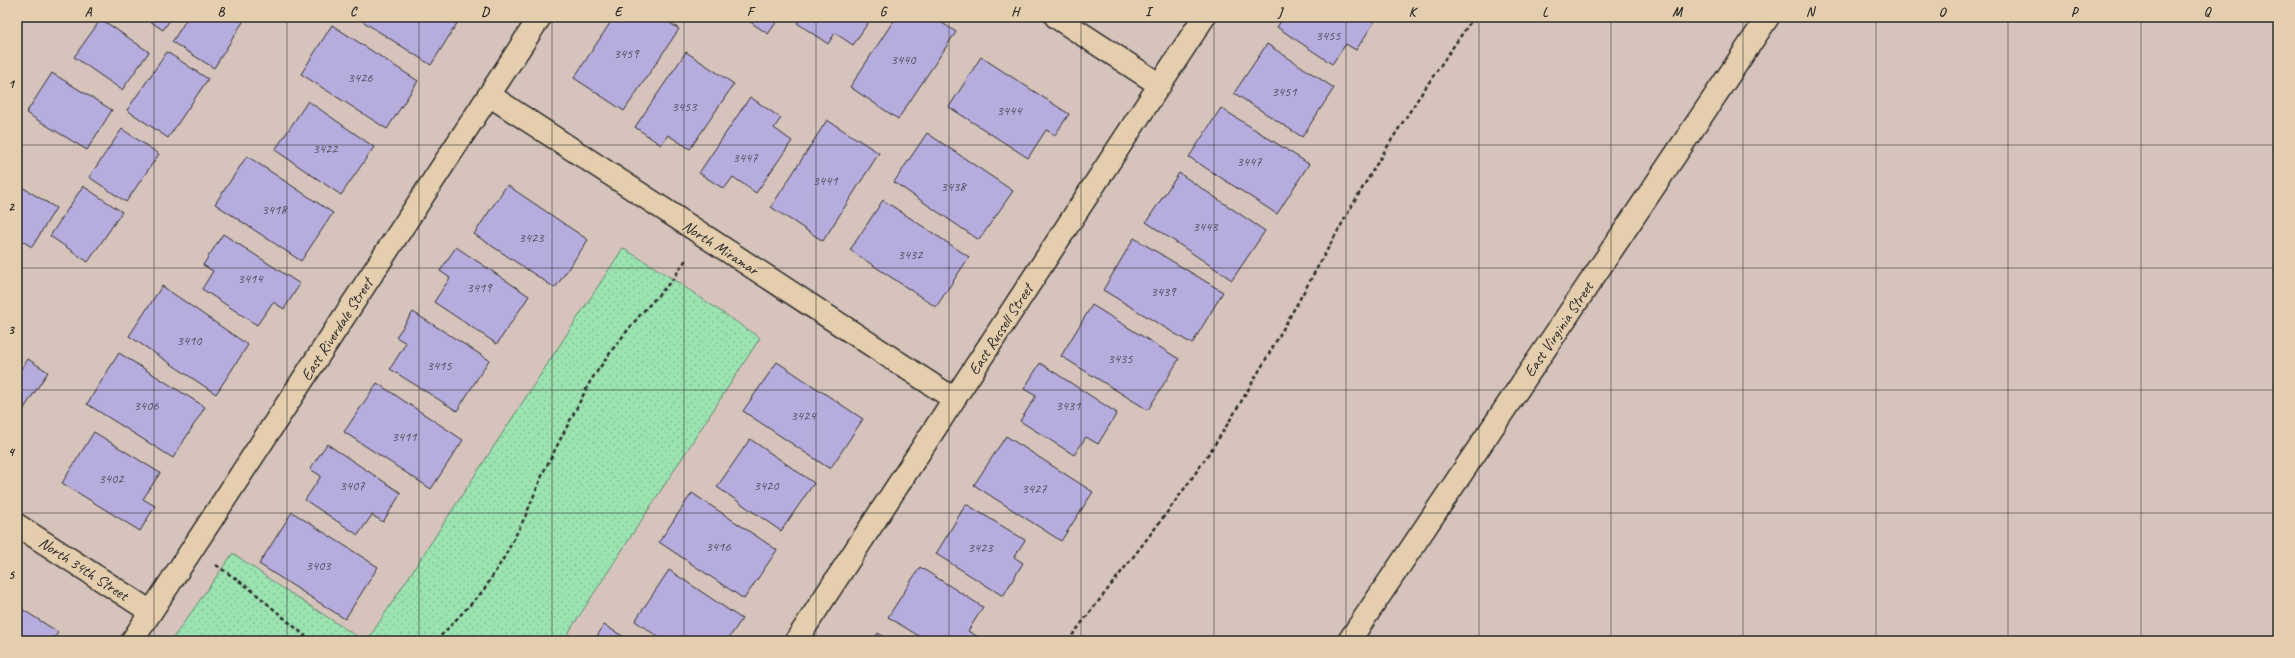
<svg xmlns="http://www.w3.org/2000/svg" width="2295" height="658" font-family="Caveat,sans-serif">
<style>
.grass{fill:url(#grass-dots);stroke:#63876e}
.building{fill:#b6adde;stroke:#2b2b2b}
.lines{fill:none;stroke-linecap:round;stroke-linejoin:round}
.minor-casing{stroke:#2b2b2b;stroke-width:25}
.path{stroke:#2b2b2b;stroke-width:2.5;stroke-dasharray:4 3;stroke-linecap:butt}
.minor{stroke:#e4cead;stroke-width:22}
.grid{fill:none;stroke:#2b2b2b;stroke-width:1;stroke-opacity:0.55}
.labels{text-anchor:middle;stroke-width:3.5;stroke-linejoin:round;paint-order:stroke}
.number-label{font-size:14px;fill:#4e4c58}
.street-label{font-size:16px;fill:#2b2b2b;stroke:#e4cead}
.neatline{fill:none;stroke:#2b2b2b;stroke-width:1.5}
.grid-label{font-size:13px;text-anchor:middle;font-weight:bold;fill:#2b2b2b}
</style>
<defs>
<pattern id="grass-dots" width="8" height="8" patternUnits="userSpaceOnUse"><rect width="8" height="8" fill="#9be3b1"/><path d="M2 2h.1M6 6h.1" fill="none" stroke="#86c398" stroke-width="1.8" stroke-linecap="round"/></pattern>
</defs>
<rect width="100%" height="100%" fill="#d6c4bc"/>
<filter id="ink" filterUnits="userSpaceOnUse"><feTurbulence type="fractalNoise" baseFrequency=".025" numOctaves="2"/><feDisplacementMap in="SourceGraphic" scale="8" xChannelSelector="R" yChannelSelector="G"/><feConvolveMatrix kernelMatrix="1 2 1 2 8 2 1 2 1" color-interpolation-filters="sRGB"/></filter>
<g filter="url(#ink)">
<path class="grass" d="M623 248 673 279 760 338 563 641H367Z
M233 553 275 583 364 641H171Z"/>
<path class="building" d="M144 17H172L163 30Z
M188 17H246L214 68 172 42Z
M356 17H461L431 65Z
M614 17H661L679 29 624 111 574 78Z
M743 17H780L768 34Z
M801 17H872L853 45 835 33 828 44 797 23Z
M896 17H933L956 32 898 119 850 87Z
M1284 17H1370L1375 21 1356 50 1346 44 1332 64 1277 27Z
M101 19 149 52 122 90 74 57Z
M332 25 418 81 387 129 301 74Z
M1267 44 1334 88 1302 137 1234 93Z
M167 52 208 79 168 138 127 110Z
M686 52 734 84 690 149 668 135 661 145 635 127Z
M981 57 1069 114 1055 135 1046 130 1028 158 949 107Z
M52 73 112 110 87 150 26 113Z
M750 97 781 118 774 128 792 141 756 193 733 177 724 189 699 173Z
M308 101 374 147 341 195 275 150Z
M1221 108 1309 164 1277 214 1189 157Z
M827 120 879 153 823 241 771 207Z
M122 129 159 154 126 202 89 177Z
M927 133 1013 191 979 240 894 182Z
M247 156 333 213 301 261 215 204Z
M1179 173 1265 231 1232 280 1146 222Z
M17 184 56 208 32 247 17 238Z
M507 185 588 240 555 288 474 234Z
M83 186 122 212 88 262 50 236Z
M883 200 969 257 936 307 850 250Z
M223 234 300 284 284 309 273 302 257 325 202 289 213 271 203 265Z
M1134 238 1223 292 1192 344 1103 290Z
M456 247 529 296 497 344 434 302 450 278 440 271Z
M162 286 248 345 216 394 129 336Z
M1092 305 1179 359 1148 410 1061 356Z
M413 312 489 360 457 411 390 369 406 343 396 337Z
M119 353 205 407 173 458 87 404Z
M28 359 48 372 17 419V367L21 369Z
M777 362 863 419 830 469 743 411Z
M1040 363 1117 413 1098 444 1086 437 1074 455 1020 421 1036 396 1024 389Z
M377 383 463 440 431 489 344 432Z
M94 432 160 473 143 499 155 506 140 531 62 483Z
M1006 436 1093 492 1061 541 974 485Z
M750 439 814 483 781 531 717 487Z
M327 444 401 493 383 522 372 515 358 535 305 500 321 476 310 469Z
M692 493 777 550 744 599 659 542Z
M966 504 1025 540 1014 557 1023 563 1003 596 936 554Z
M292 512 378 567 345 619 259 564Z
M920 567 983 607 968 631 985 641H927L888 617Z
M669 570 742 619 727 641H719L715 638 713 641H664L635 621Z
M17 606 58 632 53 641H17Z
M604 625 631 641H594Z
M878 633 891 641H873Z"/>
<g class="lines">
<g class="minor-casing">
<path id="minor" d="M1056 17 1160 85
M489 95 954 399
M17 525 151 612
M132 641 540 17
M796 641 1204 17
M1349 641 1768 17"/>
</g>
<path class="path" d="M216 565 249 588 311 641
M436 641 484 590 505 556 525 517 544 471 591 380 615 346 640 315 673 279 687 258
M1068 641C1120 572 1176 506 1222 433 1268 359 1309 281 1352 206 1389 141 1431 78 1474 17"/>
<use href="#minor" class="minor"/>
</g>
</g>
<path class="grid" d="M154 17V641M287 17V641M419 17V641M552 17V641M684 17V641M816 17V641M949 17V641M1081 17V641M1214 17V641M1346 17V641M1479 17V641M1611 17V641M1743 17V641M1876 17V641M2008 17V641M2141 17V641M17 145H2278M17 268H2278M17 390H2278M17 513H2278"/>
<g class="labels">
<g class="number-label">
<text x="1328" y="40">3455</text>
<text x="626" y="58">3459</text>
<text x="903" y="64">3440</text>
<text x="360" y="82">3426</text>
<text x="1284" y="96">3451</text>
<text x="684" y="111">3453</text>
<text x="1009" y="115">3444</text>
<text x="325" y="153">3422</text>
<text x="745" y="162">3447</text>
<text x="1249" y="166">3447</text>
<text x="825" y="185">3441</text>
<text x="953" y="191">3438</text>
<text x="274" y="214">3418</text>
<text x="1205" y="231">3443</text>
<text x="531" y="242">3423</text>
<text x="910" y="259">3432</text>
<text x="250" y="283">3414</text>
<text x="479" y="292">3419</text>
<text x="1163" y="296">3439</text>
<text x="189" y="345">3410</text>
<text x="1120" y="363">3435</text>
<text x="439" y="370">3415</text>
<text x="146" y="410">3406</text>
<text x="1068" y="410">3431</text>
<text x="803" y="420">3424</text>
<text x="404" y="441">3411</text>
<text x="111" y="483">3402</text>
<text x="352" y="490">3407</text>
<text x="766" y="490">3420</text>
<text x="1034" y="493">3427</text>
<text x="718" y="551">3416</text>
<text x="980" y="552">3423</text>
<text x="318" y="570">3403</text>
</g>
<g class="street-label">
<text transform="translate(721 247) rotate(33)" y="6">North Miramar</text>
<text transform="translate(336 329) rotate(-57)" y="6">East Riverdale Street</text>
<text transform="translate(1000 329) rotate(-57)" y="6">East Russell Street</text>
<text transform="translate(1558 329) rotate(-56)" y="6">East Virginia Street</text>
<text transform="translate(84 568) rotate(33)" y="6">North 34th Street</text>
</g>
</g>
<rect width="2295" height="658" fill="none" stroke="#e4cead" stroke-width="44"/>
<rect x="22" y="22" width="2251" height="614" class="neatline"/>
<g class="grid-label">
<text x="88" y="16">A</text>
<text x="221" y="16">B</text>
<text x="353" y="16">C</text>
<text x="485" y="16">D</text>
<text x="618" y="16">E</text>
<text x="750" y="16">F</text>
<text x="883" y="16">G</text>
<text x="1015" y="16">H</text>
<text x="1148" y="16">I</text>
<text x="1280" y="16">J</text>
<text x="1412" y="16">K</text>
<text x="1545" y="16">L</text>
<text x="1677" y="16">M</text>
<text x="1810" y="16">N</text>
<text x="1942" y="16">O</text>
<text x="2074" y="16">P</text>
<text x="2207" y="16">Q</text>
<text x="11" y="88">1</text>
<text x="11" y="211">2</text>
<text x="11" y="334">3</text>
<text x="11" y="456">4</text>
<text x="11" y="579">5</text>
</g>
</svg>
